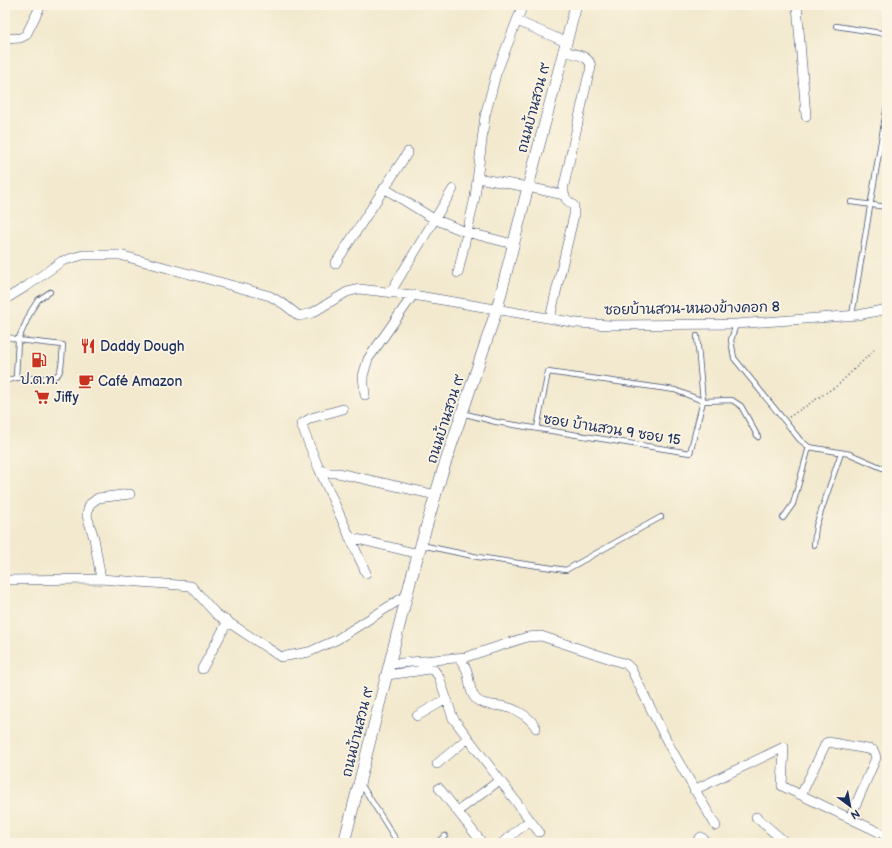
<svg xmlns="http://www.w3.org/2000/svg" width="892" height="848" font-family="'Balsamiq Sans','Playpen Sans Thai',sans-serif">
<style>
.lines{fill:none;stroke-linecap:round;stroke-linejoin:round}
.service-casing{stroke:#3b4b6f;stroke-width:6}
.minor-casing{stroke:#3b4b6f;stroke-width:10}
.tertiary-casing{stroke:#3b4b6f;stroke-width:12}
.path{stroke:#3b4b6f;stroke-width:1.5;stroke-dasharray:1 3;stroke-linecap:butt}
.service{stroke:#fff;stroke-width:4.5}
.minor{stroke:#fff;stroke-width:9}
.tertiary{stroke:#fff;stroke-width:11}
.labels{text-anchor:middle;stroke-width:3.5;stroke-linejoin:round;paint-order:stroke}
.street-label{font-size:14px;fill:#1b2f5e;stroke:#fcf5e5}
.poi-label{font-size:14px;fill:#1b2f5e;stroke:#fcf5e5;text-anchor:start}
</style>
<rect width="100%" height="100%" fill="#fcf5e5"/>
<filter id="ink" filterUnits="userSpaceOnUse"><feTurbulence type="fractalNoise" baseFrequency=".025" numOctaves="2"/><feDisplacementMap in="SourceGraphic" scale="8" xChannelSelector="R" yChannelSelector="G"/><feConvolveMatrix kernelMatrix="1 2 1 2 8 2 1 2 1" color-interpolation-filters="sRGB"/></filter>
<filter id="wash" filterUnits="userSpaceOnUse"><feTurbulence type="fractalNoise" baseFrequency=".012" numOctaves="4" result="noise"/><feDisplacementMap in="SourceGraphic" scale="16" xChannelSelector="R" yChannelSelector="G"/><feGaussianBlur stdDeviation="0.9" result="paint"/><feColorMatrix in="noise" values="0 0 0 0 0 0 0 0 0 0 0 0 0 0 0 0 0 1.4 0 .05"/><feComposite in="paint" operator="in"/></filter>
<g filter="url(#wash)">
<rect width="100%" height="100%" fill="#f2e9ce"/>
</g>
<g filter="url(#ink)">
<g class="lines">
<g class="service-casing">
<path id="service" d="M836 26 887 34
M851 202 887 207
M852 315 887 105
M736 324 731 340 734 358 800 440 809 447 850 454 887 470
M5 336 18 340 63 345C62 353 63 365 59 373 54 382 27 377 17 378 13 378 9 380 5 381
M16 378 18 340 31 311 38 300 50 292
M462 413 496 422 690 453 703 401 697 336
M537 428 548 372 675 390 703 401 732 400 741 406 758 437
M783 518 793 504 809 447
M421 545 478 557 566 570 661 517
M814 545 816 526 841 453
M361 784 398 843
M436 843 445 836"/>
</g>
<g class="minor-casing">
<path id="minor" d="M797 5 806 116
M517 21 566 42
M5 39 20 38 26 35 41 5
M477 178 528 187 564 195
M384 188 434 219 466 232 513 244
M335 264 408 152
M458 273 475 197 485 116 496 74 523 5
M390 293 453 189
M5 299 9 297 27 286 62 261 83 255H120L270 296 285 305 299 316 312 313 347 292 359 289 413 295 577 323 610 325 736 324 858 315 887 309
M550 318 574 215V206L566 199 563 190 588 77C598 56 578 55 563 51
M365 395 363 376 368 359 413 295
M319 469 301 424 311 418 343 409
M349 537 419 554
M366 573 319 469 328 473H338L436 495
M101 579 94 538 87 516 88 509 90 504 98 498 130 494
M5 580 101 579 191 586 216 614 281 657 309 652 336 640 407 595
M459 658C462 662 466 667 467 671 470 681 469 693 477 700 483 705 494 705 501 706 514 708 530 716 536 728
M390 664 466 657 527 637 541 636 626 664 631 669 670 747 716 826
M202 669 228 621
M387 675 417 671 428 669 434 670 439 677 453 718 539 832
M417 716 446 699
M437 764 468 738
M439 788 480 840
M694 790 784 747 782 786 887 836
M801 795 826 743 828 742 873 750 875 754 876 758 850 818
M458 811 500 780
M756 817 786 843
M502 843 530 820
M695 843 701 837 708 843"/>
</g>
<g class="tertiary-casing">
<path id="tertiary" d="M344 843 411 579 442 473 497 309 528 187 576 5"/>
</g>
<path class="path" d="M789 417 838 385 874 350"/>
<use href="#service" class="service"/>
<use href="#minor" class="minor"/>
<use href="#tertiary" class="tertiary"/>
</g>
</g>
<defs>
<g id="restaurant-bare" transform="scale(1.2)"><path d="M-5-6h1v4h1v-4h1v4h1v-4h1v5L-1.5 .5V6h-2V.5L-5-1ZM5-6V6H3V1.5H1.5Q1.5-4 5-6Z" fill="#c8321e" stroke="#fcf5e5" stroke-width="2.5" paint-order="stroke"/></g>
<g id="fuel-bare" transform="scale(1.2)"><path d="M-5.5-6h7V0h2V4h1.3V-2.5L3-4.5l.8-.8L6-3V5H2.5V1h-1V6h-7ZM-4.2-4.7v3.2H.2V-4.7Z" fill="#c8321e" stroke="#fcf5e5" stroke-width="2.5" paint-order="stroke"/></g>
<g id="cafe-bare" transform="scale(1.2)"><path d="M-5.5-4.5H6V0H3Q3 3.5 0 3.5H-2.5Q-5.5 3.5-5.5 0ZM3-3.2v2h1.7v-2ZM-6 4.5H4V6H-6Z" fill="#c8321e" stroke="#fcf5e5" stroke-width="2.5" paint-order="stroke"/></g>
<g id="supermarket-bare" transform="scale(1.2)"><path d="M-6-5.5h2.5l.6 2H6L4.5 2H-2.5L-4.4-4H-6ZM-1.5 3.2a1.3 1.3 0 1 0 .1 0ZM3 3.2a1.3 1.3 0 1 0 .1 0Z" fill="#c8321e" stroke="#fcf5e5" stroke-width="2.5" paint-order="stroke"/></g>
</defs>
<g fill-rule="evenodd">
<use href="#restaurant-bare" x="88" y="346"/>
<use href="#fuel-bare" x="39" y="360"/>
<use href="#cafe-bare" x="86" y="381"/>
<use href="#supermarket-bare" x="42" y="397"/>
</g>
<g class="labels">
<g class="street-label">
<text transform="translate(533 108) rotate(-75)" y="5">ถนนบ้านสวน ๙</text>
<text transform="translate(692 308) rotate(-1)" y="5">ซอยบ้านสวน-หนองข้างคอก 8</text>
<text transform="translate(445 419) rotate(-72)" y="5">ถนนบ้านสวน ๙</text>
<text transform="translate(612 429) rotate(9)" y="5">ซอย บ้านสวน 9 ซอย 15</text>
<text transform="translate(357 732) rotate(-76)" y="5">ถนนบ้านสวน ๙</text>
</g>
<g class="poi-label">
<text x="100" y="351">Daddy Dough</text>
<text x="39" y="384" text-anchor="middle">ป.ต.ท.</text>
<text x="98" y="386">Café Amazon</text>
<text x="54" y="402">Jiffy</text>
</g>
</g>
<rect width="892" height="848" fill="none" stroke="#fcf5e5" stroke-width="20"/>
<g transform="translate(850 806) rotate(148)" stroke="#fcf5e5" stroke-width="3" paint-order="stroke">
<path d="M0-3L7 15L0 10L-7 15Z" fill="#1b2f5e"/>
<text y="-6" font-size="11" font-weight="bold" text-anchor="middle" fill="#1b2f5e">N</text>
</g>
</svg>
